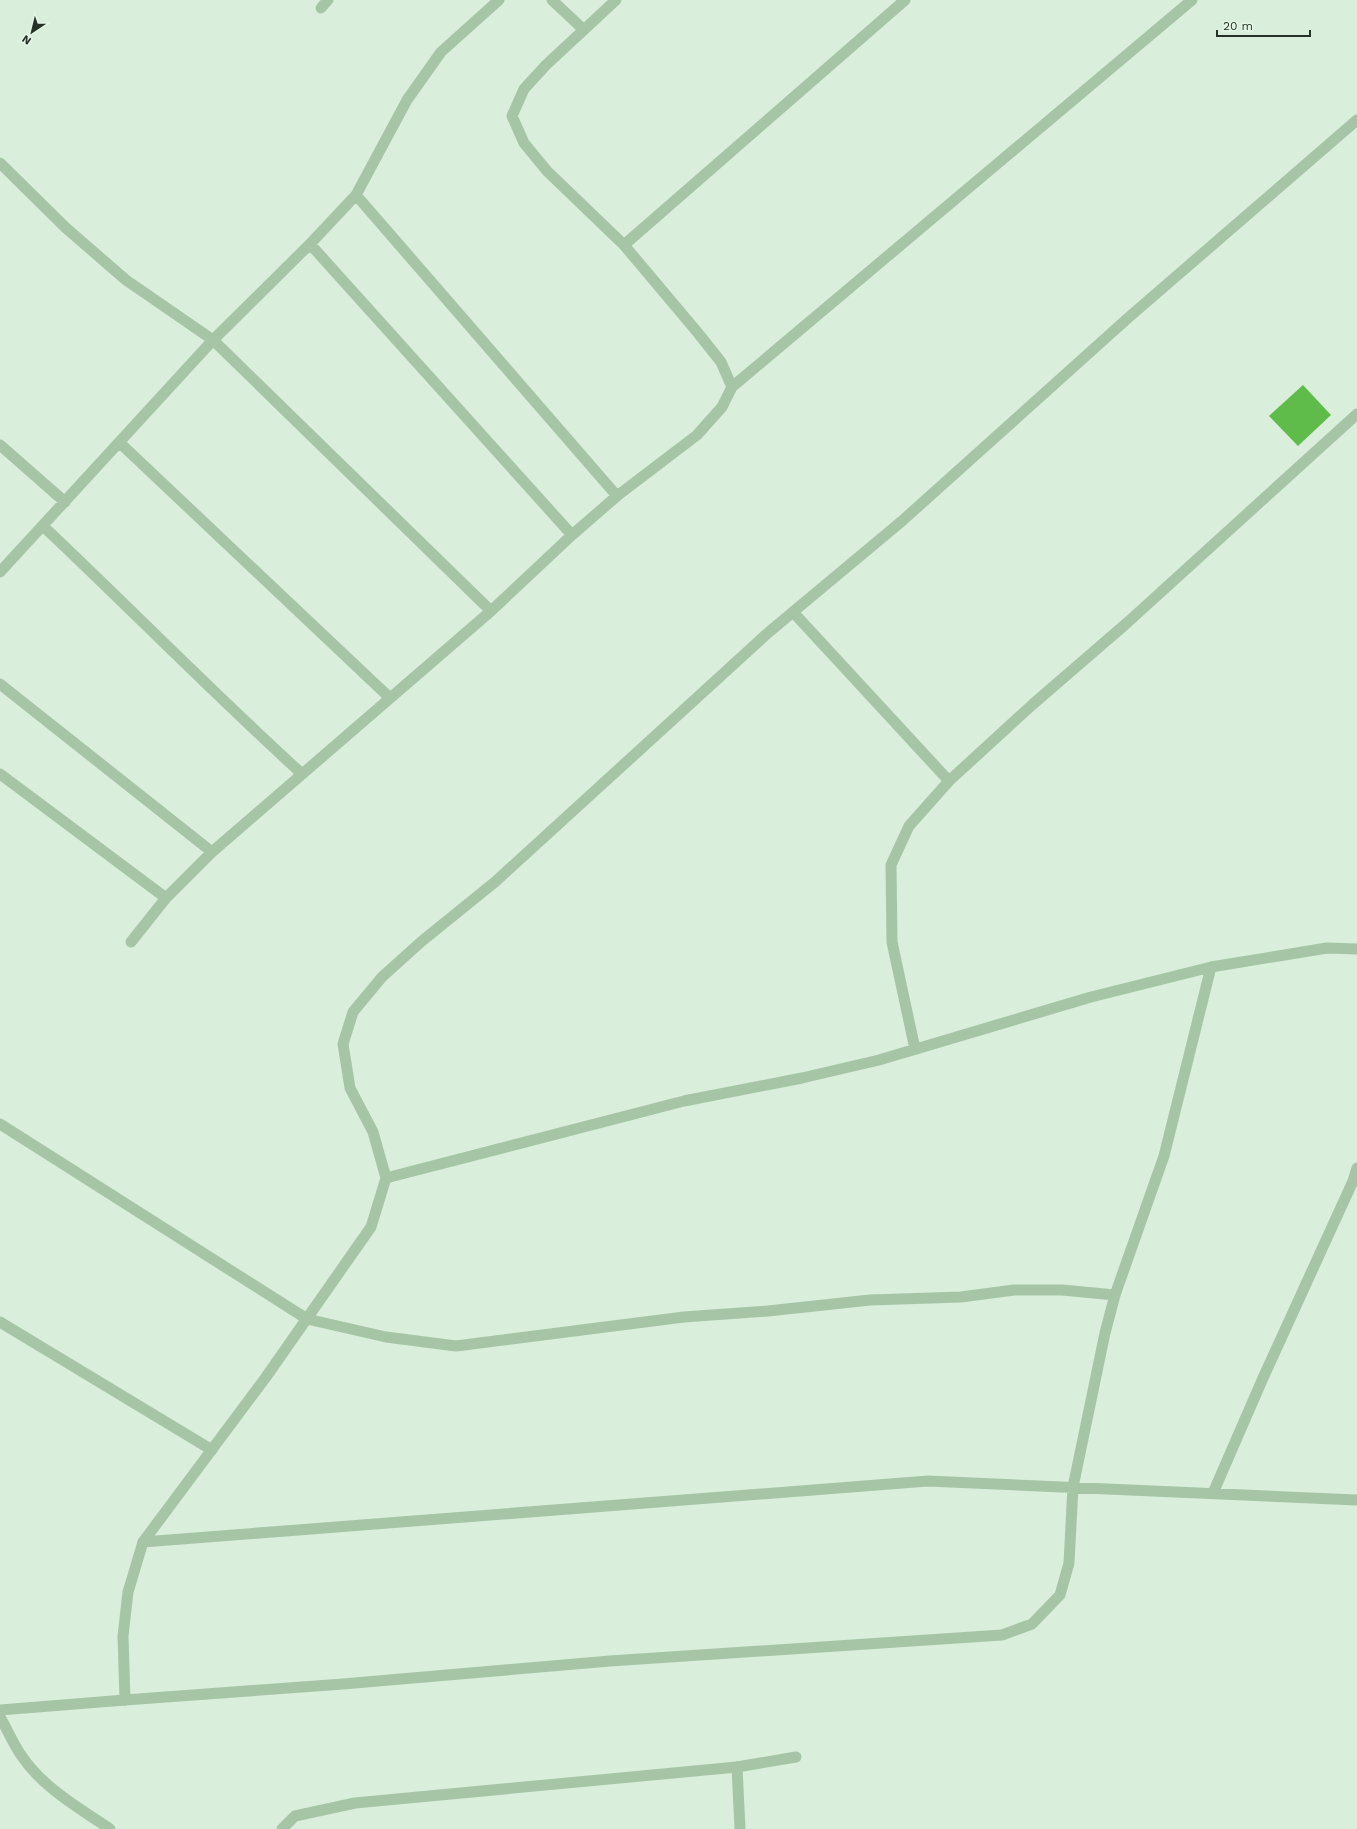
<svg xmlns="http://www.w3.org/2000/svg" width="1357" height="1829" font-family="'Work Sans',sans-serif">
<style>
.building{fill:#5fbb4a}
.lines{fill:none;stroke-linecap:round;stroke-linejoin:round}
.service{stroke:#a6c5a7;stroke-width:11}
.minor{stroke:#a6c5a7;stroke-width:11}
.tertiary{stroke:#a6c5a7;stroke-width:11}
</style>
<rect width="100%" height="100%" fill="#d9eedb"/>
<path class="building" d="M1303 385 1331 415 1298 446 1269 416Z"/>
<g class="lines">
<path class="service" d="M737 1767 740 1829"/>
<path class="minor" d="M552 0 584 30
M321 8 328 0
M0 163 66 228 126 280 213 340 491 611
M356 195 617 496
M310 244 572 535
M624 245 905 0
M732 387 1192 0
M120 443 390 698
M0 445 65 502
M43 526C130 608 213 693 301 773
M0 572 213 340 310 244 356 195 407 100 441 52 499 0
M793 612 949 781
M0 684 212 852
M0 774 166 898
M131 942 166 898 212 852 491 611 572 535 617 496 697 435 722 407 732 387 721 362 698 333 624 245 547 171 524 143 512 116 524 89 546 65 616 0
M915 1049 892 942 891 865 909 826 949 781 1032 705 1128 622 1357 414
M0 1124 307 1319 386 1337 456 1346 684 1317 768 1311 870 1300 961 1297 1014 1290H1062L1115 1295
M386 1178 684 1101 802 1078 879 1060 1091 997 1211 967 1327 948 1357 949
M0 1322 212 1450
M1213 1493 1263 1378 1353 1181 1357 1168
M143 1542 928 1481 1357 1500
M125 1700 343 1684 610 1661 1002 1635 1032 1624 1060 1595 1069 1563 1073 1487 1105 1333 1115 1295 1164 1156 1211 967
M0 1717C7 1729 13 1743 21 1755 42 1787 79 1808 110 1829
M282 1829 295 1816 355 1803 737 1767 796 1757"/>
<path class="tertiary" d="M0 1710 125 1700 123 1636 128 1592 143 1542 266 1377 371 1227 386 1178 373 1132 350 1088 343 1044 353 1012 382 977 422 941 495 882 769 632 902 521 1128 318 1357 120"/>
</g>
<g transform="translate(32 32) rotate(215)" stroke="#e4f7e6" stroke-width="3" paint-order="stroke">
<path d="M0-3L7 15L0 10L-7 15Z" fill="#273226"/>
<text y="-6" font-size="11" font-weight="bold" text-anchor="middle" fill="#273226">N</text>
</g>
<path d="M1217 30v6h93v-6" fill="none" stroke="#273226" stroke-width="2"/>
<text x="1223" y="30" font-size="12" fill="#273226" stroke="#e4f7e6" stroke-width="3" paint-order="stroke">20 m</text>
</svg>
